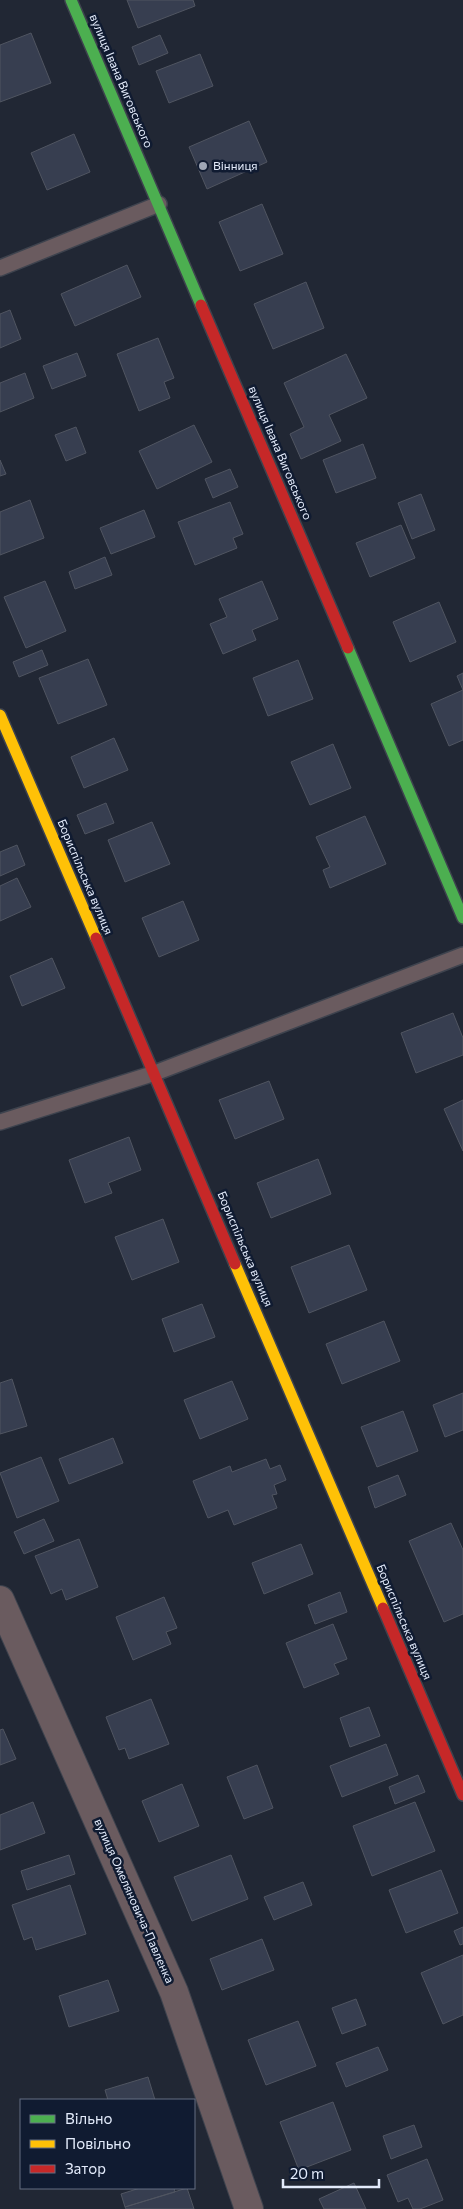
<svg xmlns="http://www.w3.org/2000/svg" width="463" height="2209" font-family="Commissioner,sans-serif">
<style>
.building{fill:#373e50;stroke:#505561}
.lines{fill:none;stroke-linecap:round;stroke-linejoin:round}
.lane-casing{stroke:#3e434e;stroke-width:18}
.street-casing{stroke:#3e434e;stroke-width:30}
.fast-casing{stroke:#3e434e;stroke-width:14}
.slow-casing{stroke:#3e434e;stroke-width:14}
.jam-casing{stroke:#3e434e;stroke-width:14}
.lane{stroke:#6a5b5f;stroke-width:15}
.street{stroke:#6a5b5f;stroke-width:28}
.fast{stroke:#4caf50;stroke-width:11}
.slow{stroke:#ffc107;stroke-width:11}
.jam{stroke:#c62828;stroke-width:11}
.poi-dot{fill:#9fa6b5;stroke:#101b31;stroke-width:2}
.labels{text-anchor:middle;stroke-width:5;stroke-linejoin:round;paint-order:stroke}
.street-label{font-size:12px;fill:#e3ebfb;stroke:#101b31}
.poi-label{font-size:12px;fill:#e3ebfb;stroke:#101b31;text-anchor:start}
</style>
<rect width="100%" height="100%" fill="#212734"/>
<path class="building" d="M127 0H193L195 6 138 28Z
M31 33 51 83 0 102V45Z
M160 35 168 53 139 65 132 47Z
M200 54 213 86 169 103 156 71Z
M249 121 267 162 207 189 189 147Z
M74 134 90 172 47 190 31 153Z
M262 204 283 254 240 271 219 222Z
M127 265 141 297 75 326 61 294Z
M306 282 324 328 273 349 254 304Z
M10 310 21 339 0 348V314Z
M158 338 174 378 164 382 170 398 139 411 117 354Z
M77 353 86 376 52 389 43 366Z
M346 354 367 398 329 415 341 441 301 459 290 434 304 427 284 383Z
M25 373 34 398 0 412V383Z
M194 425 212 462 157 489 139 451Z
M76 427 86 453 66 461 55 435Z
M363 444 376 478 336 493 323 460Z
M0 460 6 474 0 476Z
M230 469 238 487 213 498 205 479Z
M421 494 435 530 412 539 398 503Z
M30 500 44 538 0 555V512Z
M230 502 243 534 233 538 237 548 195 565 178 522Z
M144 510 155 537 111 554 100 528Z
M401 525 415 558 370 577 356 543Z
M105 557 112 575 75 589 69 572Z
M45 581 66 631 26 648 4 597Z
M262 581 278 619 252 630 256 640 223 654 210 624 227 617 219 599Z
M439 602 456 642 410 662 393 622Z
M42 650 48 665 19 677 13 662Z
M88 659 107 705 58 724 39 678Z
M298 660 313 699 268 716 253 678Z
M463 673V690L457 676Z
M463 690V740L449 746 431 704Z
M114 738 128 770 84 788 71 757Z
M333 744 351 788 310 805 291 762Z
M106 803 114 823 85 834 77 815Z
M365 816 386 864 330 888 323 870 330 867 316 837Z
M152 822 170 864 125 882 108 840Z
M17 845 25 865 0 876V852Z
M17 878 31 907 0 921V886Z
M183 901 199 940 159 957 142 918Z
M52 958 65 988 22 1006 10 976Z
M453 1013 463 1038V1055L416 1073 401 1033Z
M269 1081 284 1119 235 1139 219 1100Z
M463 1100V1151L444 1109Z
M129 1137 141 1170 108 1183 112 1193 85 1203 69 1160Z
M318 1159 331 1194 271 1218 257 1183Z
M163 1219 179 1262 132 1280 115 1237Z
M349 1245 367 1290 309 1313 291 1267Z
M202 1304 215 1337 174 1352 162 1319Z
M384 1321 400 1361 342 1384 326 1344Z
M12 1379 27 1426 0 1434V1383Z
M232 1381 248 1419 200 1439 184 1400Z
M463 1393V1430L445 1437 433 1405Z
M403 1411 418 1451 377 1467 361 1427Z
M113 1438 123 1463 69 1484 59 1459Z
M41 1457 59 1501 17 1518 0 1473Z
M266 1459 270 1469 280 1465 286 1480 274 1485 277 1494 272 1495 277 1508 234 1525 228 1510 208 1518 193 1481 230 1466 232 1472Z
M398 1475 406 1495 375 1508 368 1487Z
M44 1519 54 1541 24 1554 14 1532Z
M451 1523 463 1550V1614L444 1622 409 1541Z
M79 1539 98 1587 66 1600 62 1589 51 1594 35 1556Z
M301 1544 313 1574 264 1594 252 1563Z
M340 1592 347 1612 315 1624 308 1605Z
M164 1597 177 1628 166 1632 171 1644 133 1660 116 1617Z
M333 1624 347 1659 334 1664 339 1674 304 1688 286 1643Z
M151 1699 169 1744 129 1759 125 1748 119 1750 106 1717Z
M369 1707 380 1736 350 1747 340 1718Z
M3 1729 16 1759 0 1765V1730Z
M386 1744 398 1775 342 1797 330 1766Z
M257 1765 273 1808 244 1819 227 1777Z
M418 1775 425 1792 395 1804 389 1787Z
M182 1784 199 1826 159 1842 142 1801Z
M33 1802 45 1833 0 1850V1815Z
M415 1802 435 1851 372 1876 353 1826Z
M69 1855 75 1874 27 1890 21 1871Z
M231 1855 248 1899 192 1921 174 1877Z
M441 1870 458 1913 406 1933 389 1890Z
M303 1882 312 1905 274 1920 264 1897Z
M70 1885 86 1934 36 1950 32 1937 24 1940 12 1905Z
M463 1927V1944L460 1945 454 1931Z
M262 1939 274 1970 222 1990 210 1959Z
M463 1955V2015L443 2024 421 1973Z
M108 1980 119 2011 69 2027 59 1996Z
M356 1999 366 2025 342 2034 332 2008Z
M298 2021 316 2066 266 2085 248 2040Z
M378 2047 388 2070 346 2087 336 2063Z
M148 2077 155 2100H108L105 2090Z
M333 2102 351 2150 299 2170 280 2122Z
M414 2125 422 2147 391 2159 383 2136Z
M427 2159 443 2200 420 2209H413L408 2198 398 2202 387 2175Z
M354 2183 366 2209H324L319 2199Z
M140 2188H174L175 2192 125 2207 121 2194Z
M187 2188 194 2209H126L125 2207Z"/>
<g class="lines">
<g class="lane-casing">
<path id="lane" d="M0 268 159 204
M0 1122 155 1073 463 955"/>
</g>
<g class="street-casing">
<path id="street" d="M0 1600 174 1992 249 2209"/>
</g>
<g class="fast-casing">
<path id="fast" d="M71 0 201 305
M348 648 463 918"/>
</g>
<g class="slow-casing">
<path id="slow" d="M0 715 96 938
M235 1264 383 1608"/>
</g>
<g class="jam-casing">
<path id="jam" d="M201 305 348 648
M96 938 235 1264
M383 1608 463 1795"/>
</g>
<use href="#lane" class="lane"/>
<use href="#street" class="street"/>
<use href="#fast" class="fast"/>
<use href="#slow" class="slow"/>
<use href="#jam" class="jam"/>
</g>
<circle class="poi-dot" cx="203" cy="166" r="5"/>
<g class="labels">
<g class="street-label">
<text transform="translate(121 81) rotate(67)" y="4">вулиця Івана Виговського</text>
<text transform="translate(280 453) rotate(67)" y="4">вулиця Івана Виговського</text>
<text transform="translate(85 877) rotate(67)" y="4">Бориспільська вулиця</text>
<text transform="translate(245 1249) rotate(67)" y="4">Бориспільська вулиця</text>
<text transform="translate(404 1622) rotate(67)" y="4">Бориспільська вулиця</text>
<text transform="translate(134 1901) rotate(66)" y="4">вулиця Омеляновича-Павленка</text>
</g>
<g class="poi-label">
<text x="213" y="170">Вінниця</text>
</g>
</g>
<rect x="20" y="2099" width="175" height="90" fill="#101b31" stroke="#646e82"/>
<rect x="30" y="2115" width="25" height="8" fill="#4caf50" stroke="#646e82"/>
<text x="65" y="2124" font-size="15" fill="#e3ebfb">Вільно</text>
<rect x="30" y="2140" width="25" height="8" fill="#ffc107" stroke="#646e82"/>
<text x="65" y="2149" font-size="15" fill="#e3ebfb">Повільно</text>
<rect x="30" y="2165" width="25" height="8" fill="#c62828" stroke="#646e82"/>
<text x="65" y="2174" font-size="15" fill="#e3ebfb">Затор</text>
<path d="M283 2179v8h96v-8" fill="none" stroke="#e3ebfb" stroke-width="2.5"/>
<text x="290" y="2179" font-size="15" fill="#e3ebfb" stroke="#101b31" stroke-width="4" paint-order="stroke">20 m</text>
</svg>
